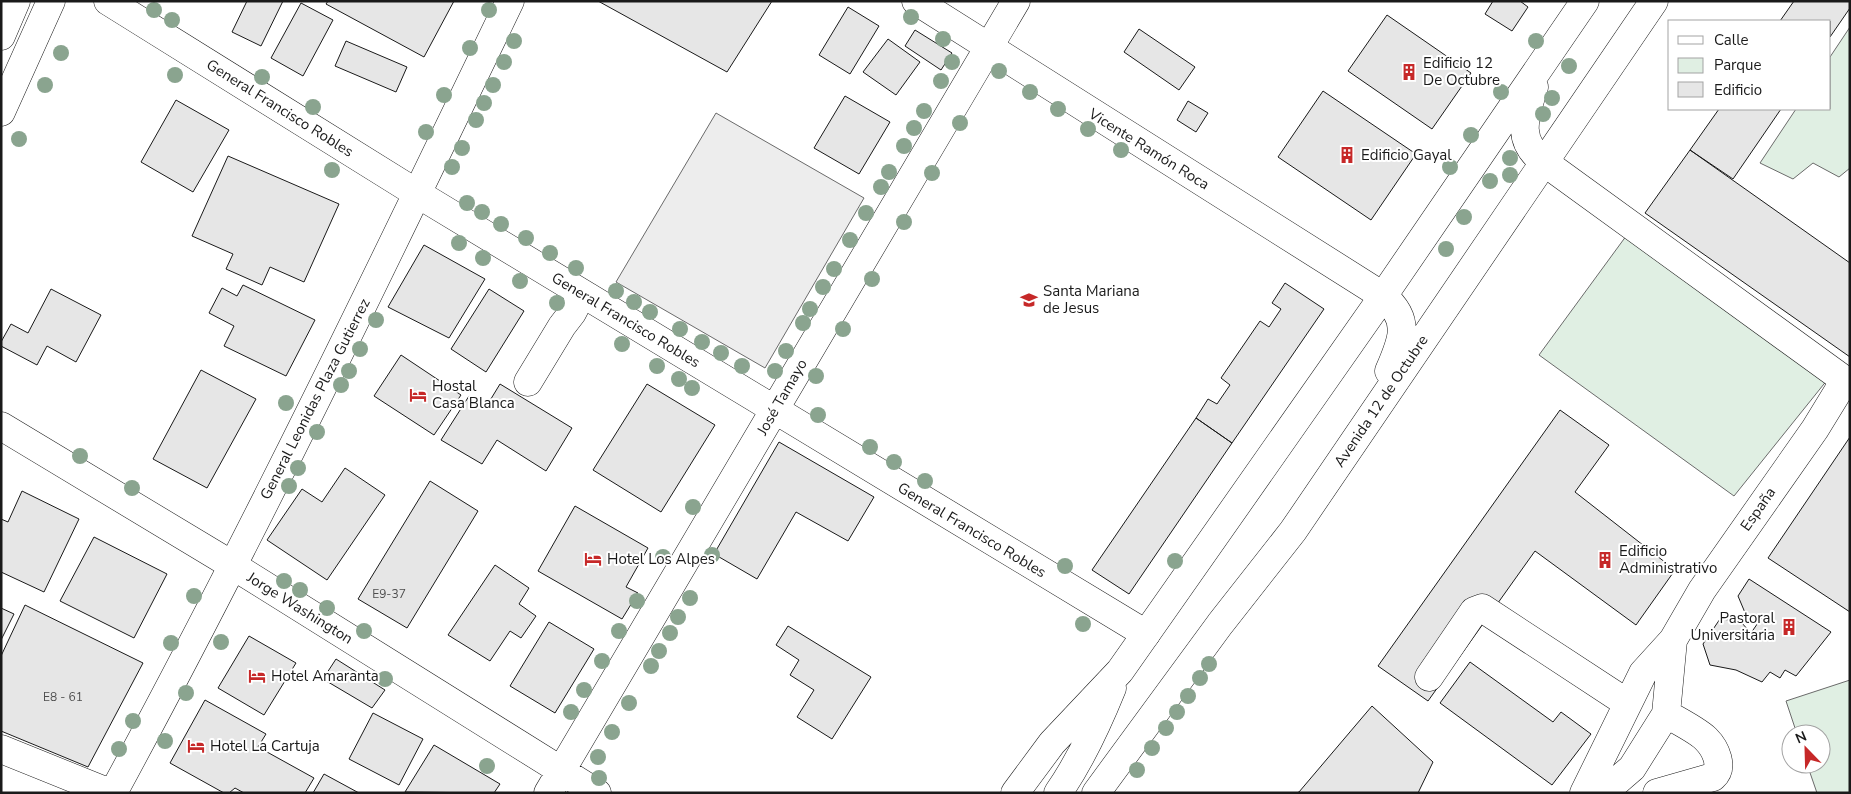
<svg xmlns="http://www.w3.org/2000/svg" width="1851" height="794" font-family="'Nunito Sans',sans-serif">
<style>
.green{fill:#e0efe3;stroke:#6a6a6a}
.parking{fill:#ededed;stroke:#6a6a6a}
.building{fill:#e6e6e6;stroke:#1a1a1a}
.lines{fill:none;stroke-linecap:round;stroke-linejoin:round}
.minor-casing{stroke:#1a1a1a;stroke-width:29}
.major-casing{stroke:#1a1a1a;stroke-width:29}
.minor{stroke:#fff;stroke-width:28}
.major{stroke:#fff;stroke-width:28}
.tree{fill:#8aa48f}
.labels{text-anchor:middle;stroke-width:4;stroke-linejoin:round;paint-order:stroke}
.number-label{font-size:12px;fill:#4d4d4d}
.poi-label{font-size:15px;fill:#1a1a1a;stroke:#fff;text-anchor:start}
.street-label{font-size:15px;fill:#1a1a1a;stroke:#fff}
</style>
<rect width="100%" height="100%" fill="#fff"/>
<path class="green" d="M1850 27V168L1839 177 1813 163 1793 179 1760 163 1796 109H1830V57Z
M1632 228 1836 369 1734 496 1539 355Z
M1850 680V793H1817L1807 764H1821V734H1797L1786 701Z"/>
<path class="parking" d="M716 113 864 198 765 368 616 282Z"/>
<path class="building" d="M247 1H283L261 46 232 32Z
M328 1H454L424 57 326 4Z
M598 1H772L727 72Z
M1493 1H1520L1528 7 1512 31 1485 14Z
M1794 1H1850V8L1830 37V21H1780Z
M301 3 333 20 303 76 271 58Z
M848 7 879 26 850 74 819 55Z
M1387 15 1471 73 1432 129 1348 71Z
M1139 29 1195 67 1179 90 1124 52Z
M915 30 952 53 941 70 905 46Z
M888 39 920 62 896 95 863 72Z
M346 41 407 67 396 92 335 66Z
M1323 91 1416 154 1371 220 1278 157Z
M845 96 890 122 859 174 814 148Z
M176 100 229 130 193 192 141 162Z
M1188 101 1208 113 1196 132 1177 120Z
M1719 109H1781L1733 179 1690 150Z
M1690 150 1850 263V357L1645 213Z
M228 156 339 204 304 282 270 267 262 285 226 269 233 254 192 236Z
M424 245 485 279 449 338 388 307Z
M1285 283 1324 309 1232 443 1196 418 1208 399 1217 404 1230 385 1221 378 1260 321 1269 327 1281 309 1272 303Z
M243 285 315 320 286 376 224 346 234 326 209 313 222 288 237 296Z
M51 289 101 315 76 362 47 346 37 365 1 346V342L11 324 28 333Z
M489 289 524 311 486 372 451 349Z
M401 355 461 395 434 435 374 396Z
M201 370 256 399 207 488 153 459Z
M500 384 572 428 546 471 497 440 482 464 441 440 469 396 486 407Z
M647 384 715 425 661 512 593 470Z
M1560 410 1609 445 1575 492 1675 570 1636 625 1535 551 1428 701 1378 666Z
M1196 418 1232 443 1129 594 1092 570Z
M1850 437V612L1768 558Z
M779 442 874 497 848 541 796 512 757 579 714 554Z
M345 468 385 495 327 580 267 540 302 489 322 502Z
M430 481 478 511 407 628 358 599Z
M22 491 79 519 44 592 1 572V519L8 522Z
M575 506 648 548 626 587 638 593 622 619 538 571Z
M94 537 167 574 134 638 60 601Z
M495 565 529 588 519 604 536 616 521 638 510 631 490 661 448 635Z
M1749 579 1831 632 1796 676 1785 670 1780 678 1770 672 1762 682 1736 670 1710 665 1703 644 1720 619 1740 621 1751 633 1762 617 1746 615 1738 596Z
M25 605 143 663 88 767 1 731V656Z
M1 608 14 614 1 640Z
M549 622 594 649 555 713 510 686Z
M788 626 871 677 832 739 797 717 814 690 790 675 799 660 776 645Z
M249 636 296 663 264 715 218 688Z
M336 659 385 690 372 708 323 679Z
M1470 662 1553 722 1561 712 1591 734 1552 785 1440 703Z
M205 700 266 734 258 747 314 778 305 793H244L235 788 229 793H224L170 763Z
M1372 706 1433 762 1418 793H1296L1299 792Z
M373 713 423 739 399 785 349 759Z
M434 745 500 784 494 793 405 792Z
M324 774 359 793H313Z"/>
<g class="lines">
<g class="minor-casing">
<path id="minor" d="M108 1 418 194 1146 634
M916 1 1383 296
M1 36 16 1
M1544 162 1850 384
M528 382 562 326 572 313 582 294
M1 426 232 565 597 793
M1429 677 1474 611 1482 608 1627 703
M1 749 110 793
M113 793C254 533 382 267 510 1
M548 793 1016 1
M1584 793 1643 673 1673 640 1702 590 1815 429 1845 380
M1603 793 1632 768 1666 714 1673 640
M1657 793 1713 777C1724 767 1716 749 1706 739 1698 731 1677 720 1666 714"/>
</g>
<g class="major-casing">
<path id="major" d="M1534 87C1525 116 1515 140 1544 162
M1 112 51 1
M1383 296C1412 320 1402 341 1389 371
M1015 793 1052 743 1120 671 1146 634 1379 302 1585 1
M1058 793C1081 760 1097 725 1112 688
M1096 793 1220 624 1293 531 1654 1"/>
</g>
<use href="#minor" class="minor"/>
<use href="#major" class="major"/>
</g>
<g class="tree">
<circle cx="154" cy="10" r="8"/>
<circle cx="489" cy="10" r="8"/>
<circle cx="911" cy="17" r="8"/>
<circle cx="172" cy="20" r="8"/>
<circle cx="943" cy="39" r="8"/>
<circle cx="514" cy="41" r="8"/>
<circle cx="1536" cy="41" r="8"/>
<circle cx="470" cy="48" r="8"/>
<circle cx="61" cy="53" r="8"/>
<circle cx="504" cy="62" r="8"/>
<circle cx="952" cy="62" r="8"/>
<circle cx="1569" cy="66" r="8"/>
<circle cx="999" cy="71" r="8"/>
<circle cx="175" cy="75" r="8"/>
<circle cx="262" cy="77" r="8"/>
<circle cx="941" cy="81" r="8"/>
<circle cx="45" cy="85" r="8"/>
<circle cx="493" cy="85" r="8"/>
<circle cx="1030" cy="92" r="8"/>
<circle cx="1501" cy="92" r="8"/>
<circle cx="444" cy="95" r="8"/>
<circle cx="1552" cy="98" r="8"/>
<circle cx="484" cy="103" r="8"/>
<circle cx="313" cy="107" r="8"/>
<circle cx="1058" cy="109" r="8"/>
<circle cx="924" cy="111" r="8"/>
<circle cx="1543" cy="114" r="8"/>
<circle cx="476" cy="120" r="8"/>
<circle cx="960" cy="123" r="8"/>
<circle cx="914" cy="128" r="8"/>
<circle cx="1088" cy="129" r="8"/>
<circle cx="426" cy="132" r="8"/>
<circle cx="1471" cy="135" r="8"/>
<circle cx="19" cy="139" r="8"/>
<circle cx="904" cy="146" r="8"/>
<circle cx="462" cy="148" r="8"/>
<circle cx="1121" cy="150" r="8"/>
<circle cx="1510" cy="158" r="8"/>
<circle cx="452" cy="167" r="8"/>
<circle cx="1450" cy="167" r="8"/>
<circle cx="332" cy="170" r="8"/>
<circle cx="889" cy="172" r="8"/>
<circle cx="932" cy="173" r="8"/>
<circle cx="1510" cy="175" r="8"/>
<circle cx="1490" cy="181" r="8"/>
<circle cx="881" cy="187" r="8"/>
<circle cx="467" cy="203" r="8"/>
<circle cx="482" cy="212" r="8"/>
<circle cx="866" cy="213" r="8"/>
<circle cx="1464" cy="217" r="8"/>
<circle cx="904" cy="222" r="8"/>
<circle cx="501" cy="224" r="8"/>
<circle cx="526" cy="238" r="8"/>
<circle cx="850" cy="240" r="8"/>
<circle cx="459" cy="243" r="8"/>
<circle cx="1446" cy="249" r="8"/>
<circle cx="550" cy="253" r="8"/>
<circle cx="483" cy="258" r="8"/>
<circle cx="576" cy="268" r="8"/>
<circle cx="834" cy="269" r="8"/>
<circle cx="872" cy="279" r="8"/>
<circle cx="520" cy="281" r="8"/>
<circle cx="823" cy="287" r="8"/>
<circle cx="616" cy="291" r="8"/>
<circle cx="634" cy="302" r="8"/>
<circle cx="557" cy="303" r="8"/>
<circle cx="810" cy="309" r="8"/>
<circle cx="650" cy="312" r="8"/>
<circle cx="376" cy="320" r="8"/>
<circle cx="803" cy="323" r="8"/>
<circle cx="680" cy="329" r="8"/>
<circle cx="843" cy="329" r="8"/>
<circle cx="702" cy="342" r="8"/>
<circle cx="622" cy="344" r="8"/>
<circle cx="360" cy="349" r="8"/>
<circle cx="786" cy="351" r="8"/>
<circle cx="721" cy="353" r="8"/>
<circle cx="657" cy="366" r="8"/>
<circle cx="742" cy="366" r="8"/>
<circle cx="349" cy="371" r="8"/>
<circle cx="775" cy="371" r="8"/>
<circle cx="816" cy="376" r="8"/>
<circle cx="679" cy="379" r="8"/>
<circle cx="341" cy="385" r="8"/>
<circle cx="692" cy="388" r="8"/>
<circle cx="286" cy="403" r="8"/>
<circle cx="818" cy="415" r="8"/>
<circle cx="317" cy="432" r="8"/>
<circle cx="870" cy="447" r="8"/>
<circle cx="80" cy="456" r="8"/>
<circle cx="894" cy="462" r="8"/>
<circle cx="298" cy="468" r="8"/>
<circle cx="925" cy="481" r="8"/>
<circle cx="289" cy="486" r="8"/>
<circle cx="132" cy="488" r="8"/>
<circle cx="693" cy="507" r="8"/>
<circle cx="712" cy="555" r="8"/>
<circle cx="663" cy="557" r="8"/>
<circle cx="1175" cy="561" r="8"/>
<circle cx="1065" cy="566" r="8"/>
<circle cx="284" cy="581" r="8"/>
<circle cx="300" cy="590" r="8"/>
<circle cx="194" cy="596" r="8"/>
<circle cx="690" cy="598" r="8"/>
<circle cx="637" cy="601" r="8"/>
<circle cx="327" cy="608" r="8"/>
<circle cx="678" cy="617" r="8"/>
<circle cx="1083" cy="624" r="8"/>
<circle cx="364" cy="631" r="8"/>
<circle cx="619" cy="631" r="8"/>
<circle cx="670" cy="633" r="8"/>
<circle cx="221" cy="642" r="8"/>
<circle cx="171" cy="643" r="8"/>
<circle cx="659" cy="651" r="8"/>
<circle cx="602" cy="661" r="8"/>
<circle cx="1209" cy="664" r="8"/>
<circle cx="651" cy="666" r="8"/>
<circle cx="1200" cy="678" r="8"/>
<circle cx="385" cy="679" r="8"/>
<circle cx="584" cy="690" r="8"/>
<circle cx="186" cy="693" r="8"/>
<circle cx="1188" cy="696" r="8"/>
<circle cx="629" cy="703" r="8"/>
<circle cx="571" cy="712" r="8"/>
<circle cx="1177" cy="712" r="8"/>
<circle cx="133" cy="721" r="8"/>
<circle cx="1166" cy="728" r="8"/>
<circle cx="612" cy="732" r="8"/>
<circle cx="165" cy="741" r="8"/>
<circle cx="1152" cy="748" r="8"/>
<circle cx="119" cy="749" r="8"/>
<circle cx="598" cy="757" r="8"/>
<circle cx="487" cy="766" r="8"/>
<circle cx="1137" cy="770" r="8"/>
<circle cx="599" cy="778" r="8"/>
</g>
<defs>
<g id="building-bare" transform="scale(1.35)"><path d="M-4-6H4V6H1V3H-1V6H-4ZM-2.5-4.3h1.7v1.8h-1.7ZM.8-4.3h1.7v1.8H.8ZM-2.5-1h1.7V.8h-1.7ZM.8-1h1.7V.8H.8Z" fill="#c62828" stroke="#fff" stroke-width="2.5" paint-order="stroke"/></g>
<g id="school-bare" transform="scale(1.35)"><path d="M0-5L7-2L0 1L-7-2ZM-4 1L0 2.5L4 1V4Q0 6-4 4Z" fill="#c62828" stroke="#fff" stroke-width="2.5" paint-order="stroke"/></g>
<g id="hotel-bare" transform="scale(1.35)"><path d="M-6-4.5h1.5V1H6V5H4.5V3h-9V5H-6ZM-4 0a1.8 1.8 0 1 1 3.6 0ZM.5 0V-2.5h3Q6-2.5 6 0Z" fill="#c62828" stroke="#fff" stroke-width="2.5" paint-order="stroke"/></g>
</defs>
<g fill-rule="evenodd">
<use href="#building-bare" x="1409" y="72"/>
<use href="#building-bare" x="1347" y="155"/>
<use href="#school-bare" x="1029" y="300"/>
<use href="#hotel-bare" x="418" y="395"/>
<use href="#hotel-bare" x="593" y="559"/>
<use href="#building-bare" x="1605" y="560"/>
<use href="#building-bare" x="1789" y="627"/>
<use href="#hotel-bare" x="257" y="676"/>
<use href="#hotel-bare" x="196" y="746"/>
</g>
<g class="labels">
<g class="number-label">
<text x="389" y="598">E9-37</text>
<text x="63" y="701">E8 - 61</text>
</g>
<g class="poi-label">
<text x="1423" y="68">Edificio 12<tspan x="1423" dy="17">De Octubre</tspan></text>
<text x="1361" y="160">Edificio Gayal</text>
<text x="1043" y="296">Santa Mariana<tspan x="1043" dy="17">de Jesus</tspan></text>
<text x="432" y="391">Hostal<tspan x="432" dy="17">Casa Blanca</tspan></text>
<text x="1619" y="556">Edificio<tspan x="1619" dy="17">Administrativo</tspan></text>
<text x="607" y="564">Hotel Los Alpes</text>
<text x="1775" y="623" text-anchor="end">Pastoral<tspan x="1775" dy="17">Universitaria</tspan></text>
<text x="271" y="681">Hotel Amaranta</text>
<text x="210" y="751">Hotel La Cartuja</text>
</g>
<g class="street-label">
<text transform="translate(280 108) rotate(32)" y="5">General Francisco Robles</text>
<text transform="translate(1149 149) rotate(32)" y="5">Vicente Ramón Roca</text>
<text transform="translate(626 320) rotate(31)" y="5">General Francisco Robles</text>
<text transform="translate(782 397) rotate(-60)" y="5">José Tamayo</text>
<text transform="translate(315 399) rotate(-63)" y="5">General Leonidas Plaza Gutierrez</text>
<text transform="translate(1381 401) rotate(-56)" y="5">Avenida 12 de Octubre</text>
<text transform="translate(1758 509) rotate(-55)" y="5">España</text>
<text transform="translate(972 530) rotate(31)" y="5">General Francisco Robles</text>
<text transform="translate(300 608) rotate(32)" y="5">Jorge Washington</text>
</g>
</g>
<rect width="1851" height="794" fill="none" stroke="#1a1a1a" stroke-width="5"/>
<rect x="1668" y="20" width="162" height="90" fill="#ffffff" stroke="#a3a3a3"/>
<rect x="1678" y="36" width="25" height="8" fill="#ffffff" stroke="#a3a3a3"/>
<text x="1714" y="45" font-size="15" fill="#1a1a1a">Calle</text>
<rect x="1678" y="58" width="25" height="15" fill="#e0efe3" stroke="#a3a3a3"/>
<text x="1714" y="70" font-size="15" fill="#1a1a1a">Parque</text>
<rect x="1678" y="82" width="25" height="15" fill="#e6e6e6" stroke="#a3a3a3"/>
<text x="1714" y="95" font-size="15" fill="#1a1a1a">Edificio</text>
<g transform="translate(1806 749) rotate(337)"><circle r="24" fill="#ffffff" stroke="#a3a3a3"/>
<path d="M0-4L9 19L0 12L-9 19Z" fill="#c62828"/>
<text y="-8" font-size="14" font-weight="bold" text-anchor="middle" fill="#1a1a1a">N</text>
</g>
</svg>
